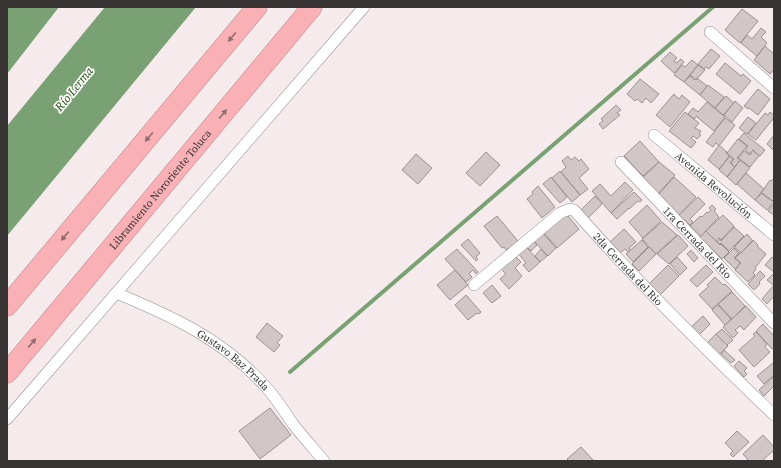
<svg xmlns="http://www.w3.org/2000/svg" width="781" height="468" font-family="'Source Serif 4',serif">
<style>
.water{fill:#7aa173}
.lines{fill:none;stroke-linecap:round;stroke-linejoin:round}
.stream{stroke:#7aa173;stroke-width:4}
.building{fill:#d2c7c7;stroke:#9c9293}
.minor-casing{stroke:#978d8d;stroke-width:12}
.motorway-casing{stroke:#b68588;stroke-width:21}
.minor{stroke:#fff;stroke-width:11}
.motorway{stroke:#fab1b5;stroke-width:20}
.oneway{fill:#8f6c6e}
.labels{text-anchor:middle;stroke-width:3.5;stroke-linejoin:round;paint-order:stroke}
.street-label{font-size:11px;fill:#383434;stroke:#fffbfb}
.water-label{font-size:12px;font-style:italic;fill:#184d0c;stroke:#fffbfb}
</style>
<rect width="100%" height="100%" fill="#f6ebec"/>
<path class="water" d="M7 7H59L7 74Z
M105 7H196L7 236V126Z"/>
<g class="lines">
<path class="stream" d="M290 372 713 7"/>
</g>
<path class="building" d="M742 9 758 21 740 43 725 30Z
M761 28 766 32 761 37 767 43 757 56 741 43 747 35 752 39Z
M765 46 774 54V70L770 74 754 60Z
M711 49 720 56 709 69 706 67 704 69 698 64Z
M670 52 677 58 674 61 676 63 681 59 684 62 674 73 661 61Z
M692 60 698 65 684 82 674 75 682 65 685 67Z
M725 63 741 76 743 74 751 81 740 94 716 74Z
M698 65 705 70 696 80 690 75Z
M690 76 695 80 697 78 707 86 700 95 684 82Z
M640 79 659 94 651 103 646 98 642 103 637 99 635 101 627 94Z
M708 85 724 97 715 108 700 95Z
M758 89 770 99 758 115 749 108 748 109 744 106Z
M674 94 679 99 682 95 690 102 670 127 656 115Z
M726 96 734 103 723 115 715 108Z
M735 101 743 108 732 122 724 115Z
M707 102 725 117 714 131 697 117V116L694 119 688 114 693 108 698 112Z
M616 105 621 110 617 113 620 115 603 129 599 124 603 121 601 119Z
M685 112 699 123 695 128 701 131 699 134 701 135 697 139 693 136 691 138 696 142 691 148 669 131Z
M770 112 774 115 773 119 756 140 748 134 765 113 768 115Z
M748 117 756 123 747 134 739 128Z
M725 118 735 125 719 146 716 143 713 147 706 142Z
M744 133 765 150 760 156 754 152 755 151 753 150 750 154 745 150 748 146 739 139Z
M774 135V151L767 144Z
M738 139 747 146 737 158 740 160 735 167 731 163 734 159 727 153Z
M640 141 659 162 643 176 624 156Z
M719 145 727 152 726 153 730 156 719 169 708 160Z
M753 150 759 156 750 167 738 158 744 151 750 155Z
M486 152 500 165 480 186 466 173Z
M416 154 432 168 418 184 402 170Z
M568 156 571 160 575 157 579 161 581 159 589 169 579 178 588 189 580 195 561 172 566 167 562 161Z
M729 156 733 159 730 163 735 167 727 177 719 170Z
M740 160 750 168 736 185 727 177Z
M659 162 675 175 658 194 643 177Z
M560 171 580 195 572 202 552 178Z
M746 173 764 189 755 200 737 184Z
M551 177 567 197 560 203 543 184Z
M674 177 696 197 679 215 658 195Z
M774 178V199L772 201 761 193 770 180 771 181Z
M625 182 633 190 611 213 592 191 600 184 611 196Z
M538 186 555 207 542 218 527 199 533 194 532 192Z
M634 192 642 200 640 202 638 201 629 209V208L617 219 611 213Z
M762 193 774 202 767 210 755 200Z
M595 196 602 204 587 219 580 211Z
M698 197 705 204 690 219 693 222 690 225 679 215Z
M774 204V215L768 211Z
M647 205 661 221 643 238 629 222Z
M712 205 716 209 714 211 719 217 701 236 690 226 700 216 702 217 707 212 708 213 711 210 709 208Z
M565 215 568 216 579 229 557 248 544 233Z
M723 215 734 226 721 240 719 238 716 241 706 231Z
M497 216 518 241 508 249 506 250 504 247 502 248 484 226Z
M662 222 677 235 656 254 642 239Z
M734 227 744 236 729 251 721 243 720 244 717 242 720 239 721 241Z
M624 229 636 242 629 248 630 250 628 252 625 249 620 253 610 242Z
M706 231 720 245 721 244 729 252 722 259 700 237Z
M542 232 556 248 548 256 533 240Z
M747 234 753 241 741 253 734 247Z
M678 235 688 246 669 264 657 254Z
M468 239 480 253 476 257 478 259 476 261 461 245Z
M533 240 537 245 531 251 526 246Z
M642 240 648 247 633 262 626 254Z
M753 240 758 245 757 246 766 254 755 268 756 269 753 273 755 275 748 282 735 270 741 263 735 258 740 253H741Z
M526 247 540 262 529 272 523 265 526 263 518 253Z
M649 247 656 254 639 271 632 264Z
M734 248 739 253 734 258 740 263 735 269 724 258Z
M457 249 478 272 476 274 473 270 469 274 472 277 466 282 445 259Z
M541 249 547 256 540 262 535 256Z
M691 250 698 258 694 262 687 254Z
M514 255 521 262 515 268 522 276 509 289 500 279 506 274 500 268Z
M677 257 687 268 680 275 670 264Z
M772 257 774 259V272L765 265Z
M668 265 679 276 660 295 649 284Z
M706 265 713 272 697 287 690 280Z
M455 270 468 285 450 300 437 285Z
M760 271 765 276 759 282 760 284 754 290 748 284Z
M774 273V284L773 285 767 280Z
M715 277 723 285 725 284 732 291 712 309 699 295 709 286 707 285Z
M492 285 501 296 492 303 483 293Z
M774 285V296L767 304 762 299Z
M732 292 745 306 732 319 718 304Z
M466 295 481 312 479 314 477 313 468 320 455 305Z
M718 305 731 319 725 325 712 310Z
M746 306 756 317 744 330 740 326 735 330 738 333 733 338 723 327Z
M703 316 710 324 699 335 691 327Z
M267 323 283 336 277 343 280 345 274 352 256 337Z
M763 324 774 336V347L772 349 756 331Z
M722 329 733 340 727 345 716 334Z
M756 332 767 344 765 347 770 352 754 367 739 350 755 336 753 334Z
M716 334 728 346 719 355 707 343Z
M724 350 735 360 731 363 721 354Z
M739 361 747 368 744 371 747 374 744 377 734 366Z
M773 363 774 365V375L764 384 757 376Z
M774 376V386L764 396 759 390Z
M270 408 291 435 260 459 239 431Z
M737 431 749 442 733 457 730 454 733 451 725 443Z
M763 435 774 447V450L762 461H749L743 454Z
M581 447 594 461H569L567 459Z"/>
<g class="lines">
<g class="minor-casing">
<g id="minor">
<path d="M710 32 774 88"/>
<path id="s1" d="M654 135 774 235"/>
<path id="s2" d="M621 162 774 323"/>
<path id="s3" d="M474 285 560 213 570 209 574 210C637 282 705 349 774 415"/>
<path id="s4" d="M116 293C172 316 224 340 266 387 276 398 284 411 293 424 303 437 314 449 324 461"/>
<path d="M7 419 364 7"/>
</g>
</g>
<g class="motorway-casing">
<g id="motorway">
<path d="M7 306 257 7"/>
<path id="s5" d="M7 373 312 7"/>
</g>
</g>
<use href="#minor" class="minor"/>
<use href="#motorway" class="motorway"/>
</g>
<defs><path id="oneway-solid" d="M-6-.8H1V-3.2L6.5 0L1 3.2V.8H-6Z"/></defs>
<g class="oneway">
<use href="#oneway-solid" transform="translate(232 37) rotate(130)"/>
<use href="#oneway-solid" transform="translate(223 114) rotate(-50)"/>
<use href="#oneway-solid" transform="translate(149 137) rotate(130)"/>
<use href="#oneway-solid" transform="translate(65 236) rotate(130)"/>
<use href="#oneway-solid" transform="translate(32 343) rotate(-50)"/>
</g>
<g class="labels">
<g class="street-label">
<text dy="4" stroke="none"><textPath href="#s1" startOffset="78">Avenida Revolución</textPath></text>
<text dy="4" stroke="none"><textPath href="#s5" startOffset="239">Libramiento Nororiente Toluca</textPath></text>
<text dy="4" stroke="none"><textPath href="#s2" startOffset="111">1ra Cerrada del Rio</textPath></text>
<text dy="4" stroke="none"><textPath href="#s3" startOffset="207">2da Cerrada del Rio</textPath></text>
<text dy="4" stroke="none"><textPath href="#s4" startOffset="136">Gustavo Baz Prada</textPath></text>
</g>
<g class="water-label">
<text transform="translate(74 89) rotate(-51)" y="4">Río Lerma</text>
</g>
</g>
<rect width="781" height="468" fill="none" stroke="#383434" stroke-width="16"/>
</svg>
